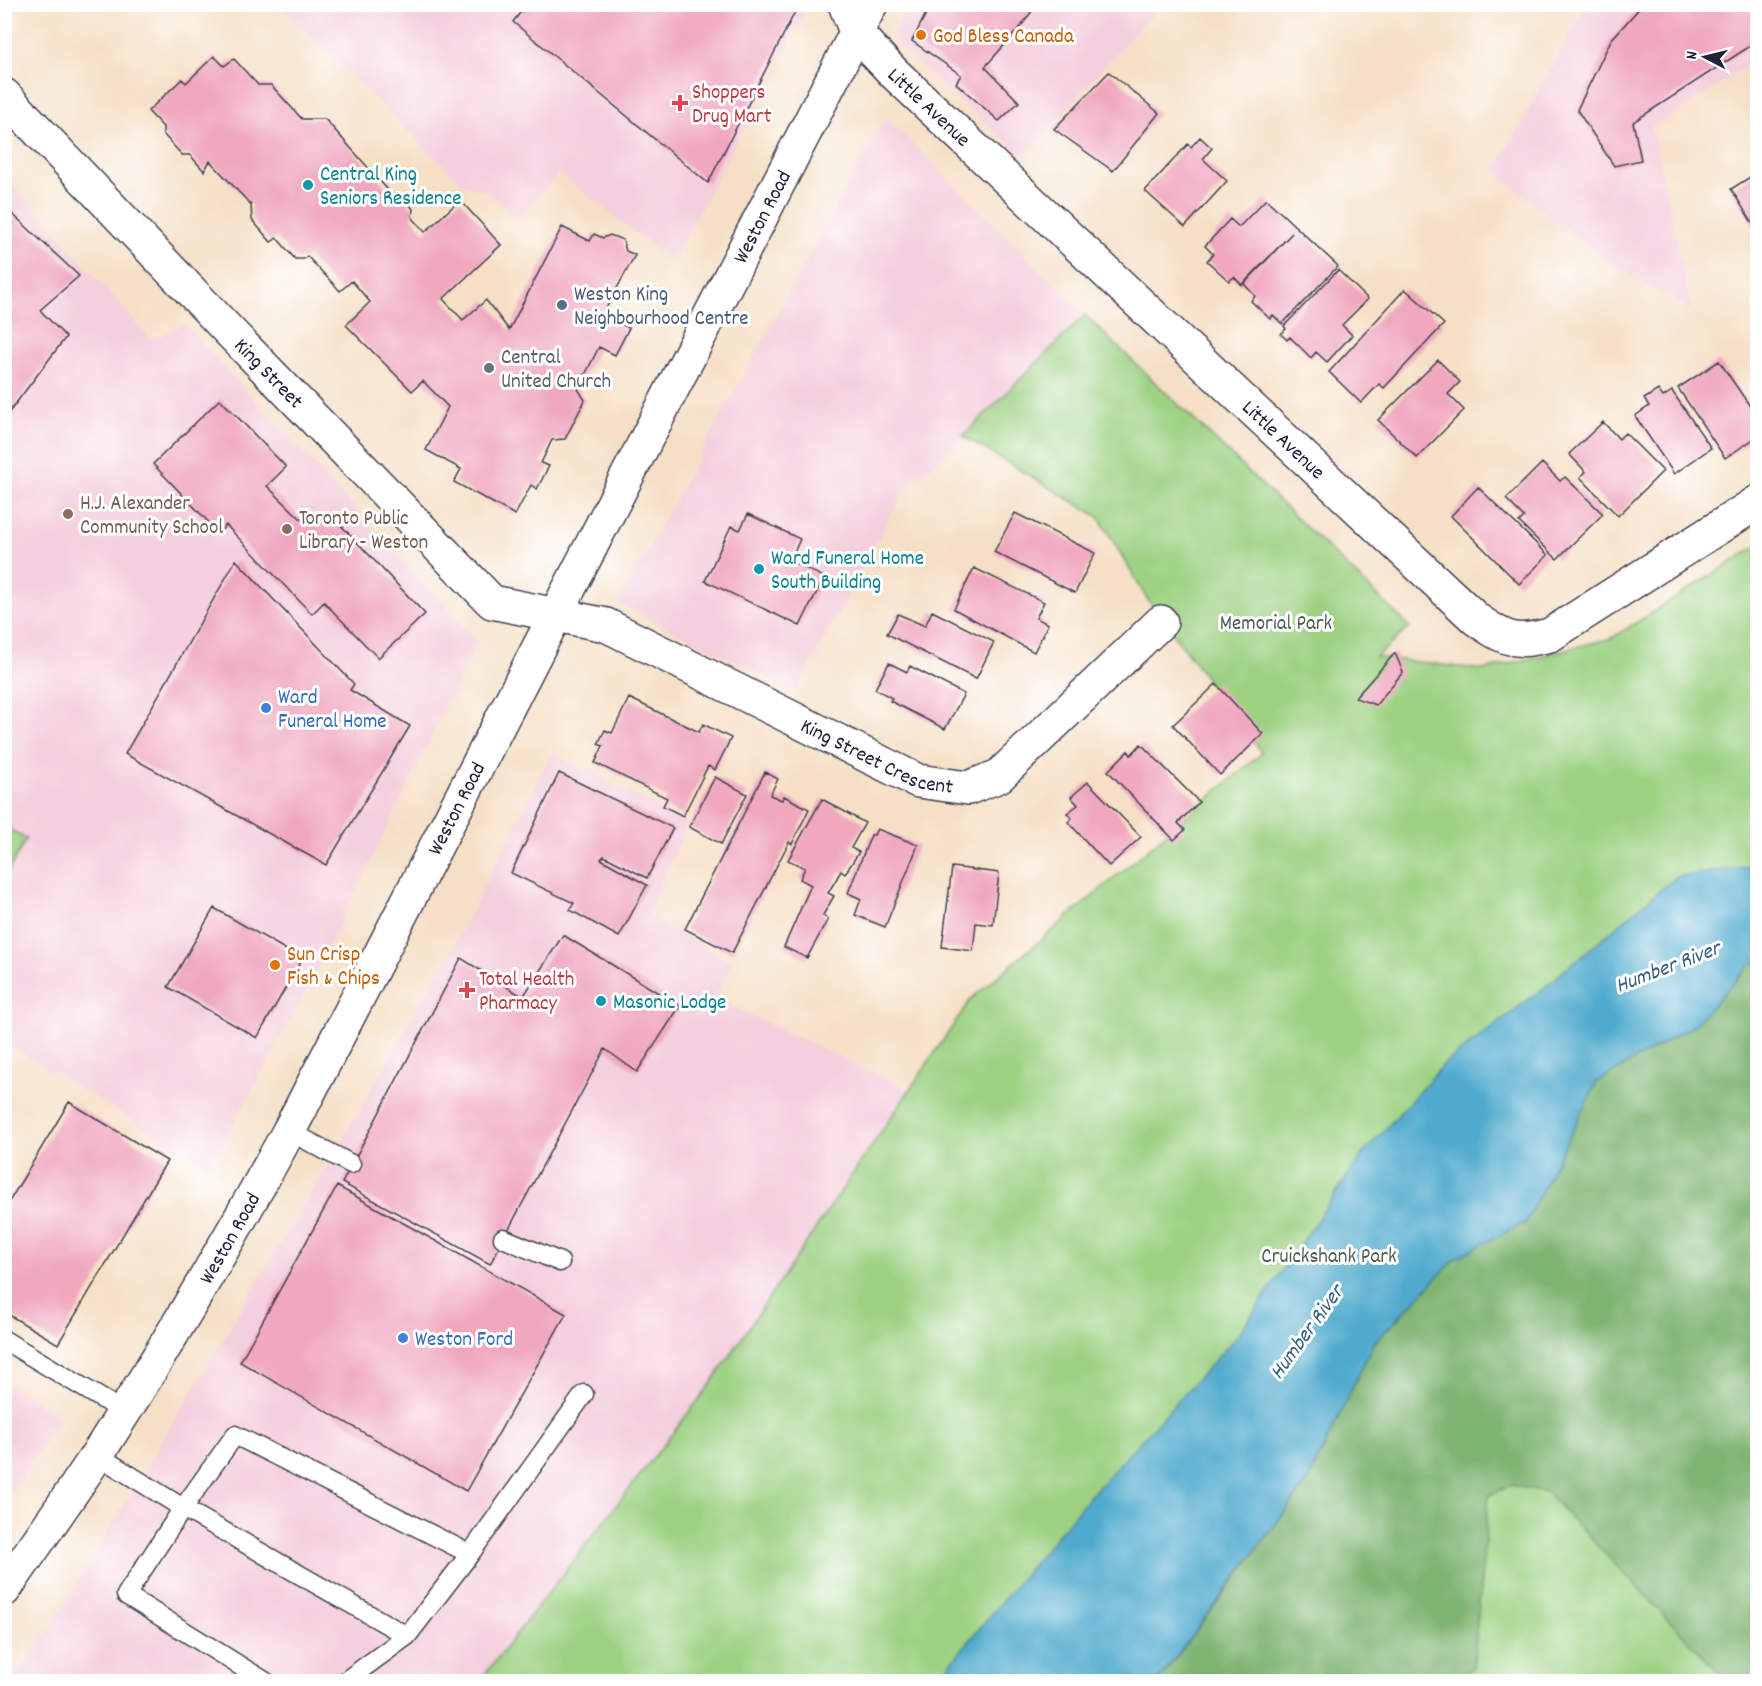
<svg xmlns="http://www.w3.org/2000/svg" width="1762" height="1686" font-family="Dekko,sans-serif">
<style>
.built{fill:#f4cfdd}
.green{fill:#9dd283;stroke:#607a5f;stroke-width:1.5}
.forest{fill:#7eb471;stroke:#506b56;stroke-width:1.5}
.water{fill:#4faacd;stroke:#386684;stroke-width:1.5}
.building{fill:#f0a8bf}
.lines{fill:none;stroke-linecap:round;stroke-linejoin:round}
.lane-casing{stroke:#423e50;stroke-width:21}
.street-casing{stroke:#423e50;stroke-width:36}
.secondary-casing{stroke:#423e50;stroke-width:36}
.lane{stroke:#fff;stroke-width:18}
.street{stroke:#fff;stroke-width:33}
.secondary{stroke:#fff;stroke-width:33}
.food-dot{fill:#e8710a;stroke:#fff;stroke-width:2}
.health-dot{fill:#e0444e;stroke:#fff;stroke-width:2}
.culture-dot{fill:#0f9aa8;stroke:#fff;stroke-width:2}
.service-dot{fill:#5c6f8a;stroke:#fff;stroke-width:2}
.worship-dot{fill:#6b7280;stroke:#fff;stroke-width:2}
.education-dot{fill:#8d6e63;stroke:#fff;stroke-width:2}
.shop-dot{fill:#3f7fe0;stroke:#fff;stroke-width:2}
.labels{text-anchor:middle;stroke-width:6;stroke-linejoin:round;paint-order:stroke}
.food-label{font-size:21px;fill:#c56008;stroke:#fff;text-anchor:start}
.health-label{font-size:21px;fill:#be3a42;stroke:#fff;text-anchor:start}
.street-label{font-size:21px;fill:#22223b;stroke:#fff}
.culture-label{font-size:21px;fill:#0d838f;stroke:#fff;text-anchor:start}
.service-label{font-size:21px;fill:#4e5e75;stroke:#fff;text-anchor:start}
.worship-label{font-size:21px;fill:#5b616d;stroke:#fff;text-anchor:start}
.education-label{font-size:21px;fill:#785e54;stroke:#fff;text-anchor:start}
.park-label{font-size:21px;fill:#4d6054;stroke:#fff}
.shop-label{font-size:21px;fill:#366cbe;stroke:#fff;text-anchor:start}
.water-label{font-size:22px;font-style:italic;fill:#365f7d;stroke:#fff}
</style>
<rect width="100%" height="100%" fill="#fff"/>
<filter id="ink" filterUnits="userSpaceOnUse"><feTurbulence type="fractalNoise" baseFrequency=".0167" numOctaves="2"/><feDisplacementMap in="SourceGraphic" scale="12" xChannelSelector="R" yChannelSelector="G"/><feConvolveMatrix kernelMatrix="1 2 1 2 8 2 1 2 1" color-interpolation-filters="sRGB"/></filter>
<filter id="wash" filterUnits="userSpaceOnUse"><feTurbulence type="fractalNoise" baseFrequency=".008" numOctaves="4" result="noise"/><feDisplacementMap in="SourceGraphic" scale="24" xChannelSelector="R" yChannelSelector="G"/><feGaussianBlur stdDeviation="1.35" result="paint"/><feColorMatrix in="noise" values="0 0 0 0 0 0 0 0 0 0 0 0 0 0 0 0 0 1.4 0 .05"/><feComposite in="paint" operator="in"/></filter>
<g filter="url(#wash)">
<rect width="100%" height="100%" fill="#f5e0c6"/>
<path class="built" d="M280 5H809L672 262 559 173 517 219 488 192 462 184Z
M908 5H1160L1023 157 891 40Z
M1586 5H1757V60L1652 128 1692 311 1612 265 1494 172Z
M886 117 1085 315 963 436 904 491 796 692 618 603Z
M4 175 152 340 184 324 477 641 393 817 318 968 276 1047 209 1167 5 1043Z
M552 753 688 823 647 916 732 963 715 998 910 1090 710 1385 479 1681 12 1682 49 1630 328 1164 452 949Z
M5 1382 61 1418 5 1500Z"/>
<path class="green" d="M1085 315 1410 627 1376 657 1484 670 1612 638 1757 546V1681L479 1682 710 1385 971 999 1262 753 1146 597 1099 517 963 436Z
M5 827 26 839 5 877Z"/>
<path class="forest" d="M1757 958V1681H1727L1546 1492 1512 1485 1489 1495 1473 1668 1450 1681 1158 1682 1308 1481 1373 1344 1456 1258 1526 1222 1597 1082 1693 1026Z"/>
<path class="water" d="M1757 865V958L1693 1026 1597 1082 1526 1222 1456 1258 1373 1344 1308 1481 1158 1681H936L1089 1497 1238 1335 1362 1155 1444 1064 1536 994 1676 877Z"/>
<g id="blocks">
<path class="building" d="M527 4H799L708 183 513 22Z
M931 4H1037L1022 25 985 67 1019 102 999 121 956 83 961 75 912 41Z
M1461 4H1477L1469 12Z
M1643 4H1758V41L1633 122 1641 160 1614 166 1577 110 1611 40Z
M214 56 224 66 234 59 258 85H271L302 119H325L396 199H405L413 209 412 217 425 232 460 200 501 245 443 299 463 320 486 300 509 330 562 227 590 241 594 234 603 238 610 235 623 240 626 251 635 255 603 314 629 328 615 355 599 347 578 389 585 400 565 439 552 440 541 463 549 466 537 489 531 485 515 515 454 482 461 469 426 450 448 407 423 381 412 391 346 325 370 302 352 281 340 291 307 256 304 259H295L277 238 271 242 252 220 251 205 210 161 204 171 190 155H182L163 134V127L148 111 182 79 186 83Z
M1109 72 1159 113 1113 171 1054 129Z
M1200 137 1212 148 1203 159 1227 181 1185 227 1145 191 1188 144 1191 147Z
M1758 172V232L1731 189Z
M1266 199 1338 266 1282 324 1273 315 1270 319 1251 301 1255 296 1244 284 1292 233 1242 285 1234 277 1229 281 1207 261 1213 254 1205 246 1230 219 1239 227Z
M4 206 79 276 40 310 66 337 4 419Z
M1338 270 1368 299 1342 325 1352 335 1327 362 1316 352 1311 358 1290 337 1287 340 1281 334 1286 329 1284 326Z
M1405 289 1444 324 1384 388 1379 384 1361 403 1329 372Z
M1438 360 1460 382 1448 394 1464 410 1417 458 1378 420Z
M1719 361 1758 418V436L1725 458 1678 388Z
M1658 390 1663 397 1672 391 1711 448 1674 474 1635 416 1649 406 1644 399Z
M220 399 286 467 267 486 300 518 335 519 425 614 378 658 324 602 312 614 226 525 219 533 153 464Z
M1603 422 1619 439 1625 433 1663 471 1618 516 1580 477 1586 472 1569 454Z
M1542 463 1560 481 1565 477 1603 514 1557 559 1519 522 1524 517 1506 499Z
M1478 487 1548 555 1519 584 1451 516Z
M1015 513 1095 553 1075 593 994 552Z
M748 514 800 539 790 561 824 577 800 626 705 581 731 526 740 530Z
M236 560 354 684 350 690 410 726 326 865 125 754Z
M974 568 1044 602 1036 618 1048 624 1034 652 954 609Z
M932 611 994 642 976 679 887 634 898 614 925 626Z
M1395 653 1403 672 1376 705 1355 698Z
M889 663 907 672 910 666 964 694 945 729 890 701 892 698 875 689Z
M1216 684 1263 734 1220 775 1173 725Z
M629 698 699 732 703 724 731 738 715 770 708 766 683 816 663 806 667 798 595 763 603 746 598 744 605 730 612 733Z
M1141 744 1199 802 1178 823 1185 830 1174 840 1108 771 1128 751 1131 755Z
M765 772 778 779 770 795 782 800 784 796 809 809 792 844 789 842 732 953 685 929Z
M559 773 673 828 647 878 604 856 601 859 647 885 619 937 570 910 574 903 511 873Z
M715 777 747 794 721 844 689 827Z
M1088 782 1141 837 1109 866 1068 822 1072 818 1067 813 1078 805 1071 797Z
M822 799 865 823 851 848 859 852 845 874 841 871 828 893 834 896 823 915 828 919 807 958 784 947 811 885 800 879 805 868 788 860Z
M877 829 918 845 885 927 855 915 861 899 848 893 871 835H874Z
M952 867 999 873 993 925 976 923 973 951 942 947Z
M214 908 302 959 257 1038 168 987Z
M563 935 680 1006 637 1072 605 1049 490 1264 342 1183 461 958 523 997Z
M69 1102 167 1161 58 1344 4 1312V1210Z
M337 1186 566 1314 466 1491 240 1362Z"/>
</g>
</g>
<g filter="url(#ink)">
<use href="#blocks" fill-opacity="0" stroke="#423e50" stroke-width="1.5"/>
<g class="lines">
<g class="lane-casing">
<path id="lane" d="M289 1131 351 1164
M503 1238 560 1262
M4 1340 124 1412
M97 1455 183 1508 126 1595 266 1682
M407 1636 183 1508 235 1435 470 1554
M344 1682 407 1636 470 1554 584 1394"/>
</g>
<g class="street-casing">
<g id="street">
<path id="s1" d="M845 4 857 34 894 73 1476 619C1506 640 1515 644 1550 635L1758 502"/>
<path id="s2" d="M4 95 228 330 492 602 606 625 918 781 968 788 999 776 1161 622"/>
</g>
</g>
<g class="secondary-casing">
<g id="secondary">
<path id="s3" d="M4 1590C35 1545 67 1501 97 1455 165 1349 229 1241 289 1131L871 4"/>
</g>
</g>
<use href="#lane" class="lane"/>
<use href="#street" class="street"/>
<use href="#secondary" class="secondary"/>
</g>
</g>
<g class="food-dot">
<circle cx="921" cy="35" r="6"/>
<circle cx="275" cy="965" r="6"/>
</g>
<g class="health-dot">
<path d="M677 94h6v6h6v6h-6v6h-6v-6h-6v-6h6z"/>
<path d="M464 981h6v6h6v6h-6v6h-6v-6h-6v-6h6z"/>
</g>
<g class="culture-dot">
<circle cx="308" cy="185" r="6"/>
<circle cx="759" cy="569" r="6"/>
<circle cx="601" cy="1001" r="6"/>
</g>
<circle class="service-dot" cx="562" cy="305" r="6"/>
<circle class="worship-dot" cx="489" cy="368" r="6"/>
<g class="education-dot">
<circle cx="68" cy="514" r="6"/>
<circle cx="287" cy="529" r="6"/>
</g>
<g class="shop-dot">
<circle cx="266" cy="708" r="6"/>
<circle cx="403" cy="1338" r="6"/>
</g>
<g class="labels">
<g class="food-label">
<text x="933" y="42">God Bless Canada</text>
<text x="287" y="960">Sun Crisp<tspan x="287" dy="24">Fish &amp; Chips</tspan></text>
</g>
<g class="health-label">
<text x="692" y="98">Shoppers<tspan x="692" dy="24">Drug Mart</tspan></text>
<text x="479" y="985">Total Health<tspan x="479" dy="24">Pharmacy</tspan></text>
</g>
<g class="street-label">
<text dy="7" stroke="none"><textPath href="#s1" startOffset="135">Little Avenue</textPath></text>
<text dy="7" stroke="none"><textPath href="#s3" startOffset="1570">Weston Road</textPath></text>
<text dy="7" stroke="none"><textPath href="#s2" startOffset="384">King Street</textPath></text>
<text dy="7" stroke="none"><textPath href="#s1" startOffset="621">Little Avenue</textPath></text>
<text dy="7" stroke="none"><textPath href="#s2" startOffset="1122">King Street Crescent</textPath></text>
<text dy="7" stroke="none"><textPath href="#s3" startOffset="904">Weston Road</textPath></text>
<text dy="7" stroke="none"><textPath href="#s3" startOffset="418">Weston Road</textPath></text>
</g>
<g class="culture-label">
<text x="320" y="180">Central King<tspan x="320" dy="24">Seniors Residence</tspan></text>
<text x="771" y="564">Ward Funeral Home<tspan x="771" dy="24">South Building</tspan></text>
<text x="613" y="1008">Masonic Lodge</text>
</g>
<g class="service-label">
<text x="574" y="300">Weston King<tspan x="574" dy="24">Neighbourhood Centre</tspan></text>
</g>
<g class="worship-label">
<text x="501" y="363">Central<tspan x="501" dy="24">United Church</tspan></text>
</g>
<g class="education-label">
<text x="80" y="509">H.J. Alexander<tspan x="80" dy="24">Community School</tspan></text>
<text x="299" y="524">Toronto Public<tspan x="299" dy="24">Library - Weston</tspan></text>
</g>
<g class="park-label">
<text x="1276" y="629">Memorial Park</text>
<text x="1329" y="1262">Cruickshank Park</text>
</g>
<g class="shop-label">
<text x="278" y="703">Ward<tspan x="278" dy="24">Funeral Home</tspan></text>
<text x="415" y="1345">Weston Ford</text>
</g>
<g class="water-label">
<text transform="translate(1667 965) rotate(-21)" y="8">Humber River</text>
<text transform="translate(1305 1331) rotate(-54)" y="8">Humber River</text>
</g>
</g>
<rect width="1762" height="1686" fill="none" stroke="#fff" stroke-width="24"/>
<g transform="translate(1705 57) rotate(277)" stroke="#ffffff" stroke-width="4.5" paint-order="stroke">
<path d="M0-4.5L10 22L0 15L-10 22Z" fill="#22223b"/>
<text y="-9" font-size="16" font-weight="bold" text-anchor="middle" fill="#22223b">N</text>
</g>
</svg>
